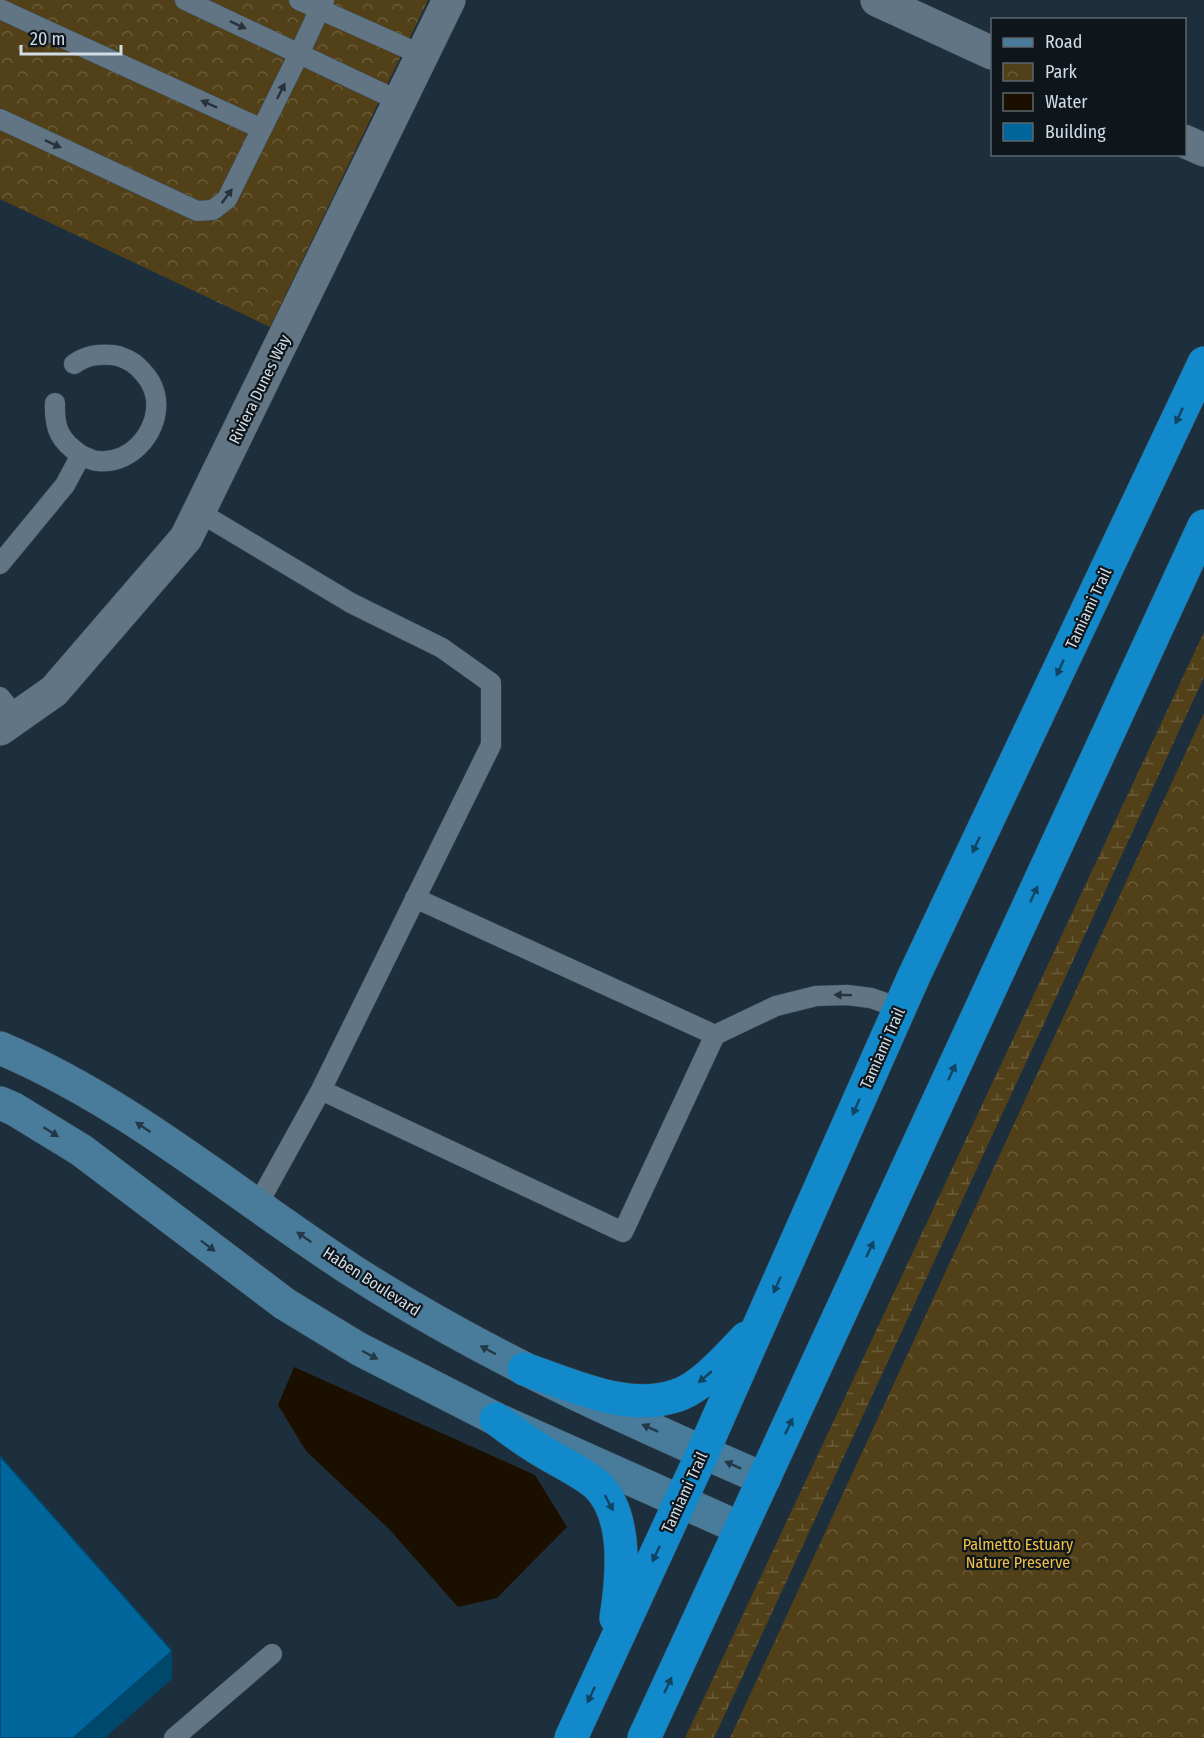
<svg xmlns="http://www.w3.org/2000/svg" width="1204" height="1738" font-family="'Fira Sans Condensed',sans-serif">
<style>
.wetland{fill:url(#wetland-marsh)}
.park{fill:url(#park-crowns)}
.water{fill:#1b1000}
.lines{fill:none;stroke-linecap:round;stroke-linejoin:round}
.lane-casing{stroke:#3b4a55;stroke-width:21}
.street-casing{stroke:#3b4a55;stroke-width:34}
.secondary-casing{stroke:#3b4a55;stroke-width:34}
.highway-casing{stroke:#3b4a55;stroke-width:34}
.lane{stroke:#617585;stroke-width:20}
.street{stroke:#617585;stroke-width:33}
.secondary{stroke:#497b9a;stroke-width:33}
.highway{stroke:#1289cb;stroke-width:33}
.shaded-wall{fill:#00476c}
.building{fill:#00669b;stroke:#00476c;stroke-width:1.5}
.oneway{fill:#27323c}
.oneway2{fill:#104462}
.oneway3{fill:#233948}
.labels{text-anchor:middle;stroke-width:4.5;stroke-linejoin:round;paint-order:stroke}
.street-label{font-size:16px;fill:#d1dce5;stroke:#0e161c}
.park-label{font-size:16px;fill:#f2c046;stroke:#0e161c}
</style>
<defs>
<pattern id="wetland-marsh" width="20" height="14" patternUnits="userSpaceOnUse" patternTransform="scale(1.5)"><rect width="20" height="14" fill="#524118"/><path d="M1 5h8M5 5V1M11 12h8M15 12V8" fill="none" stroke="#6a5c39"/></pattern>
<pattern id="park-crowns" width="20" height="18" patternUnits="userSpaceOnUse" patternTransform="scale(1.5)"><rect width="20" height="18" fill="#524118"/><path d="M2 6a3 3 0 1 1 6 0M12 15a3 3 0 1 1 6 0" fill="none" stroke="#6a5c39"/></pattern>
</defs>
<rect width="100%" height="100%" fill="#1d2f3c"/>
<path class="wetland" d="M1204 632V677L714 1738H685Z"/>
<path class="park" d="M0 0H428L270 327 0 199Z
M1204 713V1738H730Z"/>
<path class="water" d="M294 1367 535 1475 567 1527 497 1598 458 1607 389 1529 306 1451 278 1405Z"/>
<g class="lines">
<g class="lane-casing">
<path id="lane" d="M185 0 399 101
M299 0 422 55
M0 9 262 129
M0 119 197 211 213 210 227 199 299 54 324 0
M55 403C54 429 60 441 81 455
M199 512 351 603 442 648 491 683V745L321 1090 258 1204
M0 564 65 485 81 455C86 457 92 461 98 461 133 465 163 427 155 394 152 382 146 375 138 367 132 361 121 356 113 355 97 354 87 355 74 364
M0 697 17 718
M415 898 715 1035
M321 1090 623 1232 715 1035 776 1006 816 996 847 995 871 998 900 1008
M174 1738 272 1654"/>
</g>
<g class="street-casing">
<path id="street" d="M877 0 992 53
M1184 141 1204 150
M0 729 54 691 186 538 449 0"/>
</g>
<g class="secondary-casing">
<path id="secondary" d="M0 1048C130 1103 238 1197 356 1273 485 1356 624 1418 764 1479
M0 1103 14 1109 81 1150 285 1304 359 1349 496 1419 740 1528"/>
</g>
<g class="highway-casing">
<path id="highway" d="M524 1369C571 1384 625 1412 675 1396 700 1389 728 1357 746 1338
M496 1419C508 1428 521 1438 534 1446 553 1459 580 1470 597 1485 629 1516 622 1579 616 1618
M571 1738 703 1452 914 976 1204 363
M644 1738 1204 526"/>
</g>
<use href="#lane" class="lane"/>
<use href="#street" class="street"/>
<use href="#secondary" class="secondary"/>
<use href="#highway" class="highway"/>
</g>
<path class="shaded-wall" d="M172 1651V1679L105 1738H73Z"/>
<path class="building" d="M0 1456 172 1651 73 1738H0Z"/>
<defs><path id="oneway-solid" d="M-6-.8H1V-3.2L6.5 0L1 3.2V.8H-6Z" transform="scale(1.5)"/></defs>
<g class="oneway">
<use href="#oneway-solid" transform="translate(238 25) rotate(25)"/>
<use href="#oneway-solid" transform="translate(281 91) rotate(-64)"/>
<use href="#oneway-solid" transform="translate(209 104) rotate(-156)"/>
<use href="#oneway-solid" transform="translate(53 144) rotate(25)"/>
<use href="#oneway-solid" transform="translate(227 196) rotate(-54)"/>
<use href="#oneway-solid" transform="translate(843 995) rotate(-179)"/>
</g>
<g class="oneway2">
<use href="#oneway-solid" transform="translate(1179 416) rotate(115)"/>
<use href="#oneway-solid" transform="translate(1060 668) rotate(115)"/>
<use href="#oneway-solid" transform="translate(976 845) rotate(115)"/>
<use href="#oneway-solid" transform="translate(1034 894) rotate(-65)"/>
<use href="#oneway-solid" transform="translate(952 1072) rotate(-65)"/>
<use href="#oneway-solid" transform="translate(856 1107) rotate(114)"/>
<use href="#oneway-solid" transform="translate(870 1249) rotate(-65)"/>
<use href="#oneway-solid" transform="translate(777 1285) rotate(114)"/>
<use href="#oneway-solid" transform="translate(705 1377) rotate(140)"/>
<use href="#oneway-solid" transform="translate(789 1426) rotate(-65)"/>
<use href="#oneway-solid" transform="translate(609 1503) rotate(62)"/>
<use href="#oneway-solid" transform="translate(656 1554) rotate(115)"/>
<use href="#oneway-solid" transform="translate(668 1685) rotate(-65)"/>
<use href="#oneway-solid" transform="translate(591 1695) rotate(115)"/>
</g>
<g class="oneway3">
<use href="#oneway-solid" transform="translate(143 1127) rotate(-146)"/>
<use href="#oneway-solid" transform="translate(51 1132) rotate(32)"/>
<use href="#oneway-solid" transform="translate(304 1237) rotate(-145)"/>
<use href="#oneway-solid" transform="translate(208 1246) rotate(37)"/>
<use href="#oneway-solid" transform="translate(488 1350) rotate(-152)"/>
<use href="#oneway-solid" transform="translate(370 1355) rotate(28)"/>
<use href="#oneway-solid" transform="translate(650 1428) rotate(-156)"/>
<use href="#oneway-solid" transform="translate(733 1465) rotate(-156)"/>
</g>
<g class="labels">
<g class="street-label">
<text transform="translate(259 389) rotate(-64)" y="6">Riviera Dunes Way</text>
<text transform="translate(1088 608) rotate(-65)" y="6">Tamiami Trail</text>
<text transform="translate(882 1048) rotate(-66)" y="6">Tamiami Trail</text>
<text transform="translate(372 1281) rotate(33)" y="6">Haben Boulevard</text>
<text transform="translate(684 1492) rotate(-65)" y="6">Tamiami Trail</text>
</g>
<g class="park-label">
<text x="1018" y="1550">Palmetto Estuary<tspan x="1018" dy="18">Nature Preserve</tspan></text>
</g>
</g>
<rect x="991" y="18" width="195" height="138" fill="#0e161c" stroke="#5c656c" stroke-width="1.5"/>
<rect x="1003" y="38" width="30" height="9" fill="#497b9a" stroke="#5c656c" stroke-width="1.5"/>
<text x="1045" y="48" font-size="18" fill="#d1dce5">Road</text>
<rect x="1003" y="63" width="30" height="18" fill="url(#park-crowns)" stroke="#5c656c" stroke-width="1.5"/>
<text x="1045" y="78" font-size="18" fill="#d1dce5">Park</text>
<rect x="1003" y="93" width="30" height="18" fill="#1b1000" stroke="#5c656c" stroke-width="1.5"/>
<text x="1045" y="108" font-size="18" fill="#d1dce5">Water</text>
<rect x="1003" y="123" width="30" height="18" fill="#00669b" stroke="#5c656c" stroke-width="1.5"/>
<text x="1045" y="138" font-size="18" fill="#d1dce5">Building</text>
<path d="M21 45v9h100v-9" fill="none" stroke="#d1dce5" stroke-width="3"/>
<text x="30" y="45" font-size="18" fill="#d1dce5" stroke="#0e161c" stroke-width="4.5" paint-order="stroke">20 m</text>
</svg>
